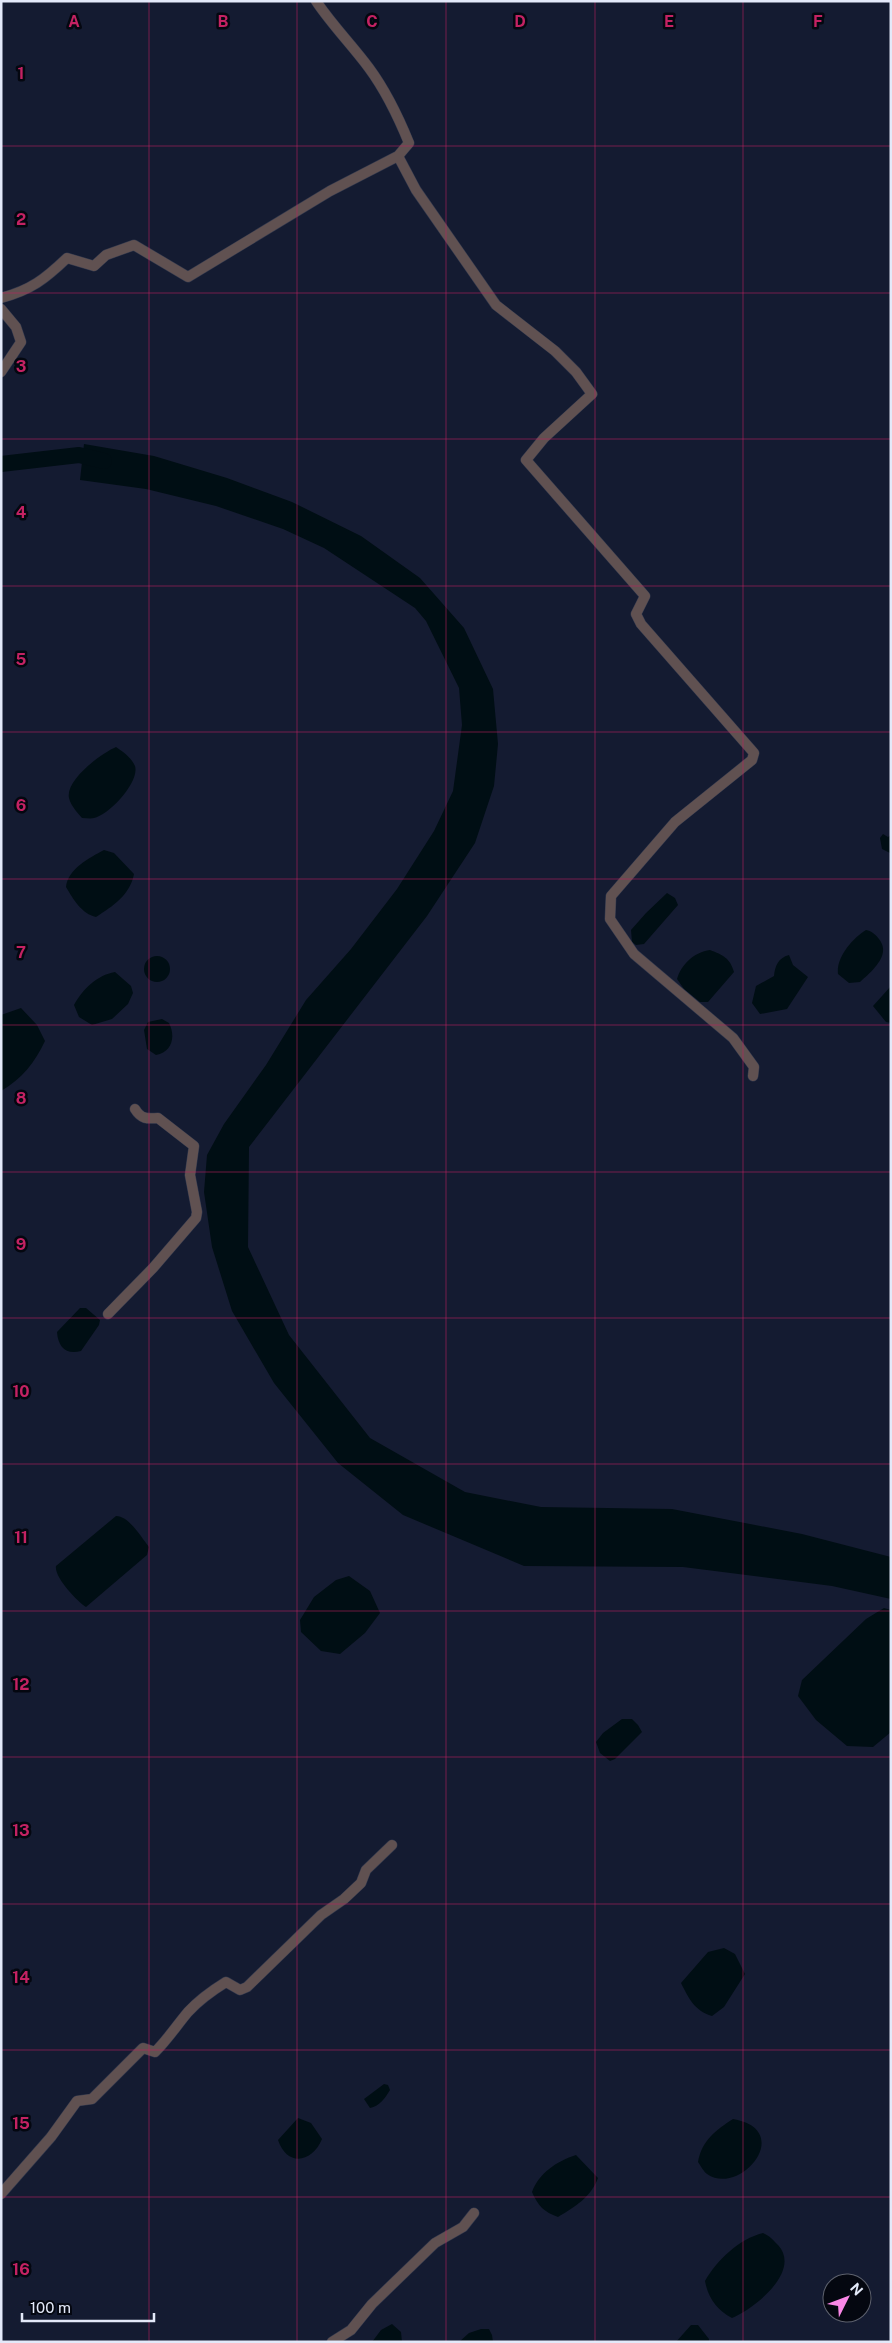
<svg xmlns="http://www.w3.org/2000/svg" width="892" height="2343" font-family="'Public Sans',sans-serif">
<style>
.water{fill:#000e14}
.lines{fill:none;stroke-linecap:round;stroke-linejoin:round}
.river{stroke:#000e14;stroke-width:16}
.minor-casing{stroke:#31384d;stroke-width:11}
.minor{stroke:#605151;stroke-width:10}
.grid{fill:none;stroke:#c42263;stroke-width:1;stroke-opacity:0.55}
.grid-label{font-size:16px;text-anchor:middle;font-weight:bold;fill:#c42263;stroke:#040710;stroke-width:5;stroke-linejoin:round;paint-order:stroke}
</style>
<rect width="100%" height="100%" fill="#141b31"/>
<path class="water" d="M84 444 154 456 227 478 292 502 361 536 420 578 464 628 493 689 498 744 494 786 475 843 427 916 249 1147 248 1247 289 1335 370 1438 465 1492 541 1507 672 1509 802 1534 891 1557V1599L832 1586 683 1567 524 1566 403 1515 338 1463 274 1383 232 1311 212 1247 204 1192 207 1155 224 1124 266 1065 306 1000 351 949 397 889 434 831 453 791 462 725 459 688 426 621 415 608 324 548 283 529 216 506 146 489 80 480Z
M116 747C123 752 131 757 135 766 140 782 109 815 94 818 91 819 86 818 82 818 77 812 71 806 69 798 65 780 102 753 116 747Z
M883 834 888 837 891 835 890 853 882 849 880 838Z
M104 850 114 853 134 874C130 895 113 906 96 917 82 914 73 899 66 887 68 869 89 858 104 850Z
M667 893 675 898 678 905 644 944 636 945 632 942 631 930 646 913Z
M866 930C872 931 876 935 879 939 892 955 871 972 860 982L849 983 838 974C836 957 853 938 866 930Z
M710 950C723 955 730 958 734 972L708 1002H700L684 989 677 979C681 965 694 952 710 950Z
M789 955 793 965 808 977 787 1009 760 1014 752 1003 756 986 774 976C775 966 778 958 789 955Z
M144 969a13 13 0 1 1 26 0a13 13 0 1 1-26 0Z
M115 972 131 986 133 993 128 1004 112 1019 92 1025 79 1017 74 1005C82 990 97 975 115 972Z
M891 986V1023L886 1022 873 1006Z
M21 1008 37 1025 45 1041C35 1062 22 1079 1 1091V1015Z
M162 1019 169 1023C176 1037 172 1052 156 1055L147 1049 144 1030 148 1022Z
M80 1308H86L100 1320 99 1325 81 1351C66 1355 58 1347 57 1332Z
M116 1516C129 1516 141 1537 149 1547L147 1555 86 1607C77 1601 54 1577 56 1566Z
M349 1576 370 1591 380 1613 365 1633 340 1654 321 1651 301 1632 300 1620 314 1597 336 1580Z
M884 1608 891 1610V1732L873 1747 847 1746 816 1720 798 1696 802 1680 866 1619Z
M622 1719H632L638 1725 642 1732 615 1759 610 1761 600 1753 596 1742 603 1733Z
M724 1948 735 1954 745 1974 724 2007 712 2016C695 2011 689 1999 681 1983L708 1952Z
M384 2084 388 2085 390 2090C385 2098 380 2106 370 2108L364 2099Z
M298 2118 311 2123 322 2139C312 2163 287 2167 278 2140Z
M733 2119C796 2130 740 2197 707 2174 704 2172 700 2165 698 2162 702 2140 716 2130 733 2119Z
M576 2155 598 2178C591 2197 575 2207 558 2217 544 2212 538 2206 532 2192 539 2173 557 2161 576 2155Z
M763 2233C770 2236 773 2240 778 2245 802 2271 754 2309 732 2318 717 2310 708 2298 705 2281 717 2260 739 2239 763 2233Z
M392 2324 401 2332 402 2342H372L381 2330Z
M691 2325H698L709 2339V2342H676Z
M481 2329H489L492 2335 493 2342H459L469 2333Z"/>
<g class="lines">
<path class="river" d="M1 464 79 455 104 461"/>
<g class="minor-casing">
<path id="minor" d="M398 156 416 190 496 305 555 351 576 372 592 394 544 438 526 460 645 596 636 614 641 624 754 753 752 760 675 822 611 896 610 919 634 954 733 1038 754 1067 753 1076
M1 298C31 290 45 279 67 258L94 266 106 255 134 245 188 277 330 191 398 156 409 143C398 116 386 91 369 68 352 45 332 25 316 1
M1 309 16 327 21 342 1 372
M108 1314 153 1268 196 1218 197 1212 190 1175 194 1146 158 1118C147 1119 141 1119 135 1109
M1 2194 51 2137 77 2101 92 2099 143 2048 155 2052C168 2039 177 2025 188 2012 199 2000 213 1990 226 1982L240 1990 247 1987 321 1915 344 1899 361 1883 366 1870 392 1845
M332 2342 351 2330 372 2304 435 2243 463 2227 474 2213"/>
</g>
<use href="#minor" class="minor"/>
</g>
<path class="grid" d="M149 1V2342M297 1V2342M446 1V2342M595 1V2342M743 1V2342M1 146H891M1 293H891M1 439H891M1 586H891M1 732H891M1 879H891M1 1025H891M1 1172H891M1 1318H891M1 1464H891M1 1611H891M1 1757H891M1 1904H891M1 2050H891M1 2197H891"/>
<g class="grid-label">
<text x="74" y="27">A</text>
<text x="223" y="27">B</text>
<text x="372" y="27">C</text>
<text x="520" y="27">D</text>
<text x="669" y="27">E</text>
<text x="818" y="27">F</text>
<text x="21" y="79">1</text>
<text x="21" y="225">2</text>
<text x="21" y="372">3</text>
<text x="21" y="518">4</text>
<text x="21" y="665">5</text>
<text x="21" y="811">6</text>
<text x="21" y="958">7</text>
<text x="21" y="1104">8</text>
<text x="21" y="1250">9</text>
<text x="21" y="1397">10</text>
<text x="21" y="1543">11</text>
<text x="21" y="1690">12</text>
<text x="21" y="1836">13</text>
<text x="21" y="1983">14</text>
<text x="21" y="2129">15</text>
<text x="21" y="2275">16</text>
</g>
<rect width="892" height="2343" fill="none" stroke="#e3e9f9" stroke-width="5"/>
<g transform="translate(847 2298) rotate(48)"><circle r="24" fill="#040710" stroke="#5d616d"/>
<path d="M0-4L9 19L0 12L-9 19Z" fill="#fa87e7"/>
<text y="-8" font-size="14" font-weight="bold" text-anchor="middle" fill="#e3e9f9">N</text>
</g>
<path d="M22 2313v8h132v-8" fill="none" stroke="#e3e9f9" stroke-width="2.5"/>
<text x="30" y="2313" font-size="15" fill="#e3e9f9" stroke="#040710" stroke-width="4" paint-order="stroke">100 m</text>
</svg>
